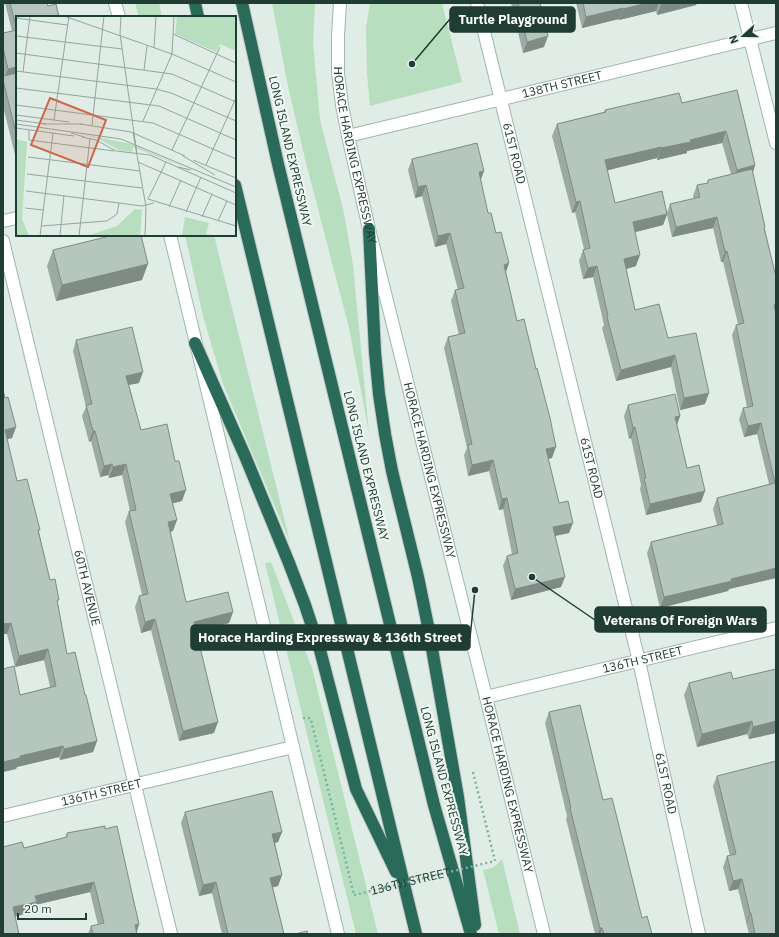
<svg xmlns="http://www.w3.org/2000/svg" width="779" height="937" font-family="'IBM Plex Sans',sans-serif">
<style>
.green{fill:#b7debf}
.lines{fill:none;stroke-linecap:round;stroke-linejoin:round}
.minor-casing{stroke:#a3b4ad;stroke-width:14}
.secondary-casing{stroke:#9eb8ad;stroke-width:14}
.motorway-casing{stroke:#c1c9c6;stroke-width:14}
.path{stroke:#7eb19e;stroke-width:2.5;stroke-dasharray:2 3;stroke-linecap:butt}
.minor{stroke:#fff;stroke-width:12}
.secondary{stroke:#fff;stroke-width:12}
.motorway{stroke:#2a6a59;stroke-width:12}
.path-bridge{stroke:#7eb19e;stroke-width:2.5;stroke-dasharray:2 3;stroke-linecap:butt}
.wall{fill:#9caaa3;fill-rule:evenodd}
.shaded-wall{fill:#7f8b85}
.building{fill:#b5c6be;stroke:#7f8b85}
.labels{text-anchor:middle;stroke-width:4;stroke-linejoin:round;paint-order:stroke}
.street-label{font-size:12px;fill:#203d33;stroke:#f0f8f4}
.inset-road{fill:none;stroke:#93a69e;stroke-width:1}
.view{fill:#ce664a;fill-opacity:0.15;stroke:#ce664a;stroke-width:2}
.inset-edge{fill:none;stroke:#203d33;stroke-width:2}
.leader{fill:none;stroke:#203d33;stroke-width:1.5}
.callout-dot{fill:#203d33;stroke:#f0f8f4;stroke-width:1.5}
.callout{fill:#203d33;stroke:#203d33;stroke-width:1.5}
.callout-label{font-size:13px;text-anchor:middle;font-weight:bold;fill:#fff}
</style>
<rect width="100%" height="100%" fill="#e0ece6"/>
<path class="green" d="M135 3H159L162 17H139Z
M272 3H315L313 42 320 120 344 213 353 265 369 433 349 328 304 155 288 86Z
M370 3H442L462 82 370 106 367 74 366 28Z
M185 235H214L290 542 223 384 203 316Z
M271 562 312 668 378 934H356L265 563Z
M502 859 520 934H499L483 870C492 869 496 866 502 859Z"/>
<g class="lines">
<g class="minor-casing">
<g id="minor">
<path id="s1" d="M477 3 639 661 699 934"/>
<path d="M741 3 776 143"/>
<path id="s2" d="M348 136 776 33"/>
<path d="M3 221 17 218"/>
<path id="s3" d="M3 241 171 934"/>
<path id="s4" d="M486 697 776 628"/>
<path id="s5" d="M3 816 293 747"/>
</g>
</g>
<g class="secondary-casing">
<g id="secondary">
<path d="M115 3 119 17"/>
<path id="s6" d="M340 3 338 36V73L342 105 348 136 369 229 486 697 544 934"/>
<path d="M170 235 338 934"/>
</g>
</g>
<g class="motorway-casing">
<path id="motorway" d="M195 3 198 17
M242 3 278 164 434 805 471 934
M235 185 416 934
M369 229 375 352 379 394 385 434 392 471 418 577 428 626 458 797 475 925
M195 343 245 456 289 563 305 605 320 650 356 789 396 872"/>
</g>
<path class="path" d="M303 718H310L311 720 354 895
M473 772 495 861"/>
<use href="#minor" class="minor"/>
<use href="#secondary" class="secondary"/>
<use href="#motorway" class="motorway"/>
<path class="path-bridge" id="s7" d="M354 895 495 861"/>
</g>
<path class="wall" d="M5 3H47L17 17V163L3 106V76H4L3 70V33L12 31Z
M511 3H540L544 47 523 53Z
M576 3H697L696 5 657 15 656 11 619 20V19L582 28Z
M737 90 755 165 753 173 765 227V229L776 277V578L729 589 728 591 660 608 647 553 651 542 717 525 713 509 717 498 769 484 757 434 744 437 739 419 743 408 747 407 732 335 736 325 738 324 723 262H721L713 228 672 237 667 215 663 225 635 232 636 266 626 269 635 310 668 338 705 404 680 410 671 367 616 381 602 328 604 325 593 277 583 279 579 261 583 250 584 249 575 212 572 213 552 136 557 124 604 112 605 110 682 103ZM722 143 731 174 708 180 707 183 697 185 693 196 694 199 670 204 667 213 615 203 607 170 657 158V160L687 153V151Z
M412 159 484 171 480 180 488 213 496 233 509 263 506 272 517 321 552 458 548 459 559 503 569 533 555 536 561 587 511 600 503 566 507 556 512 554 503 509 499 510 489 471 468 476 464 455 467 448 444 348 448 337 459 335 451 301 455 290H458L446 244 435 247 422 196 415 198 408 170Z
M53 250 142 280 56 301 47 266Z
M76 340 139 383 129 385 141 430 182 501 173 503V531L170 532 186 602 233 612 229 623 196 631 214 733 179 741 151 630 141 633 135 607 139 596 142 595 125 522 129 511H130L122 475 109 478 108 475 100 477 91 441 89 442 82 416 86 407 73 351Z
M3 390 5 398 16 427 12 438 7 439 17 481 39 532 50 580 58 604 67 654 85 695 97 741 93 752 60 760 59 757 17 767 16 769 3 772V669L20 695 50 687 44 660 15 667 7 634H3Z
M628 405 680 416 677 425 687 468 705 491 701 502 646 515 640 489 641 485 631 438 629 439 624 416Z
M776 669V733L749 739 747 734 697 747 684 695 689 683 733 679Z
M549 712 603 800 642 918 652 934H595L566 819 567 816 545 723Z
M717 776 776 934H749L738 889 729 891 723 867 727 856H730L713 786Z
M185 812 282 832 278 842 275 843 282 875 278 886 273 887 284 934H222L212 893 199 896 181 823Z
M105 829 133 898 139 924 137 932V934H88L91 926 98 925 90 892 35 905 33 912 15 916 3 934 24 848 65 838 67 833Z"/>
<path class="shaded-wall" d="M647 3H659L656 11 619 20 623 9Z
M664 3H697L696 5 657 15 661 4Z
M623 8 619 19 582 28 586 17Z
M548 36 544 47 523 53 527 42Z
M17 67V75L5 77 8 69Z
M726 131 722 143 687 151V153L657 160 661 148 690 140Z
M661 147 657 158 601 172 605 160Z
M755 165 751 177 733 182 737 170Z
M484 171 480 182 479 172Z
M426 185 422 196 415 198 418 187Z
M580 201 575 212 572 213 576 202Z
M667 214 663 225 628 234 633 222Z
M717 217 713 228 672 237 676 227Z
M450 233 446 244 435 247 438 236Z
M727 251 723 262H721L725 252Z
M640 255 636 266 619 271 624 259Z
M509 263 505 274 504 265Z
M148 264 142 280 56 301 62 285Z
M597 266 593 277 583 279 588 268Z
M776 304V314L774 305Z
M675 355 671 367 616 381 621 370Z
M143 372 139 383 122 386 126 376Z
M709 393 705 404 680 410 684 398Z
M680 416 676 427 675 417Z
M761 423 757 434 744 437 748 426Z
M16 427 12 438 3 440 5 430Z
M635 427 631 438 629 439 633 428Z
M93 431H95L91 441 89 442Z
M556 447 552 458 542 460 546 449Z
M493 460 489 471 468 476 472 465Z
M112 464 108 475 100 477 104 466Z
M126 464 122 475 109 478 113 467Z
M186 490 182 501 166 505 170 494Z
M705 491 701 502 646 515 650 504Z
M507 498 503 509 499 510 502 499Z
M177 520 173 531 164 533 168 522Z
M573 523 569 533 549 537 553 527Z
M776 568V578L729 589 728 591 660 608 664 597 731 579Z
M565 577 561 587 511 600 515 589Z
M233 612 229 623 190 633 194 622Z
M155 619 151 630 141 633 145 622Z
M11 623 7 634H3V624Z
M48 649 44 660 15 667 19 656Z
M752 721 747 734 697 747 702 734Z
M776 721V733L749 739 753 727Z
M218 722 214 733 179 741 183 731Z
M97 741 93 752 60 760 64 749Z
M63 746 59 757 17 767 16 769 3 772V762L20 756Z
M282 832 278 842 269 845 272 834Z
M282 875 278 886 267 889 270 878Z
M742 879 738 889 729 891 733 881Z
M94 882 90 892 35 905 33 912 10 918 13 907 35 896Z
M216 882 212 893 199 896 203 885Z
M750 913H751L747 923 746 924Z
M139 924 136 934 135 925Z
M600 928H602L600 934H598Z"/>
<path class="building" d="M10 3H47L48 6 56 4 59 17H17V67L8 69 3 48V33L17 30Z
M518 3H540L548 36 527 42Z
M583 3H647L623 9V8L586 17Z
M17 73V137L3 80V76Z
M737 90 755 165 737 170 726 131 690 140 691 142 661 148V147L605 160 615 203 662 191 667 214 633 222 640 255 624 259 635 310 659 304 668 338 696 333 709 393 684 398 675 355 621 370 607 317 608 316 597 266 588 268 583 250 590 248 580 201 576 202 557 124 606 112 605 110 679 93 682 103Z
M477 143 484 171 479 172 488 213H491L496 233 501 232 509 263 504 265 517 321 524 319 536 369 537 368 550 418 556 447 546 449 559 503 568 501 573 523 553 527 565 577 515 589 507 556 518 553 507 498 502 499 493 460 472 465 468 445 472 444 448 337 465 333 455 290 464 288 450 233 438 236 426 185 418 187 412 159Z
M752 169 765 227 764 228 776 277V304L774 305 776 314V568L731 579 732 581 664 597 651 542 723 524 717 498 775 483 761 423 748 426 743 408 753 406 736 325 744 323 727 251 725 252 717 217 676 227 670 204 700 197 697 185 708 183V180Z
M114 235H141L148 264 62 285 53 250Z
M132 327 143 372 126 376 141 430 167 424 175 461H179L186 490 170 494 177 520 168 522 186 602 228 592 233 612 194 622 218 722 183 731 155 619 145 622 139 596 148 594 129 511 136 510 126 464 113 467 112 464 104 466 95 431H93L86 405 92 404 76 340Z
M3 390 5 398 8 397 16 427 5 430 17 481 27 479 40 530H38L50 580 55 579 59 600H57L67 654 75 652 85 695H86L97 741 64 749 63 746 20 756V758L3 762V669L14 666 20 695 56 686 48 649 19 656 11 623 3 624Z
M675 394 680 416 675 417 687 468 699 465 705 491 650 504 644 478H646L635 427 633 428 628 405Z
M776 669V721L753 727 752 721 702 734 689 683 731 672 733 679Z
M580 705 603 800 612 798 642 918 647 916 652 934H604L602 928H600L570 808H571L549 712Z
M776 761V934H755L751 913H750L742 879 733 881 727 856 736 854 717 776Z
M272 791 282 832 272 834 282 875 270 878 284 934H228L216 882 203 885 185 812Z
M105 826V829L117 826 133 898 139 924 135 925 137 934H93L91 926 104 923 94 882 35 896 37 902 13 907 19 934H3V847L22 842 24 848 67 837V833Z
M307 931 308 934H295Z"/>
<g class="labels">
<g class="street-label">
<text dy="4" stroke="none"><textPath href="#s2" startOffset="220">138TH STREET</textPath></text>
<text transform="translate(290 151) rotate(77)" y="4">LONG ISLAND EXPRESSWAY</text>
<text dy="4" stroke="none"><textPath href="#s1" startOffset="155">61ST ROAD</textPath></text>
<text dy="4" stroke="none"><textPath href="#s6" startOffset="154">HORACE HARDING EXPRESSWAY</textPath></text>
<text transform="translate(366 466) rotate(76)" y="4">LONG ISLAND EXPRESSWAY</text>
<text dy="4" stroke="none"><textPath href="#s1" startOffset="479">61ST ROAD</textPath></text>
<text dy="4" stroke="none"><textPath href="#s6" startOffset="478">HORACE HARDING EXPRESSWAY</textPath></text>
<text dy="4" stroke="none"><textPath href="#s3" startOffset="357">60TH AVENUE</textPath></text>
<text dy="4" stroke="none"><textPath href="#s4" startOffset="161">136TH STREET</textPath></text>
<text transform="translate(444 781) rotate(75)" y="4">LONG ISLAND EXPRESSWAY</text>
<text dy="4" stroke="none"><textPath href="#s1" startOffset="803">61ST ROAD</textPath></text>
<text dy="4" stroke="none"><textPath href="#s6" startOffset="802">HORACE HARDING EXPRESSWAY</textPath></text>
<text dy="4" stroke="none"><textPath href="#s5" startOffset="101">136TH STREET</textPath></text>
<text dy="4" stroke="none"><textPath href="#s7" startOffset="58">136TH STREET</textPath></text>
</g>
</g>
<g transform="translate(16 16)">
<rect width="220" height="220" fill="#e0ece6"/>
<path d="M161 0H220V35L204 28 200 36 159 18ZM56 116 115 128 173 153 117 131 116 136 103 134 81 122ZM0 123 11 126 6 203 13 220H0ZM119 193 126 194 124 220H71L101 210ZM169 201 193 207 190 218 201 220H166Z" fill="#b7debf"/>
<path class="inset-road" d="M48 0 156 38 220 66M105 0 104 18 121 138M0 2 51 9M157 18 220 47M0 20 106 33M138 32 140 0M0 37 156 58 220 86M128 54 131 30M0 55 140 73 155 77 220 105M7 56 14 0M0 72 143 90 220 124M0 89 137 107 220 143M0 99 53 106M0 104 30 108M38 104 53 0M127 105 156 38 158 0M0 108 105 123 220 171M27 108H65M64 108 115 116 169 140M76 109 88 0M0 112 58 120M13 114V124L98 135M117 116 130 191 129 220M55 117 68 121M66 121 80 124 100 135 134 139 220 177M156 134 204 31M167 140 199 159M12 141 124 155M177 144 220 162M122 146 220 189M190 149 220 82M162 151 175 154M11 158 126 172M10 175 126 190 138 187M132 183 220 210M132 183 150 146M153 191 165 164M9 192 27 194M170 196 185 161M186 201 196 178M202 205 211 185M25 210 91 205 101 198 103 187M24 220 37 117M44 220 48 179M63 220 74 122"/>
<path class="view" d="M34 82 90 104 72 151 15 129Z"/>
<rect width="220" height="220" class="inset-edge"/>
</g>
<path class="leader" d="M412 64L450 19M532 577L595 620M475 590L470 638"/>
<g class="callout-dot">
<circle cx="412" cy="64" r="4"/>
<circle cx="532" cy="577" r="4"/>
<circle cx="475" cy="590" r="4"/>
</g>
<g class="callout">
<rect x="450" y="7" width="125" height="25" rx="4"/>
<rect x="595" y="607" width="171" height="25" rx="4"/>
<rect x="191" y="625" width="279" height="25" rx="4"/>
</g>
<g class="callout-label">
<text x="513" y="24">Turtle Playground</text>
<text x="680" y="625">Veterans Of Foreign Wars</text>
<text x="330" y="642">Horace Harding Expressway &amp; 136th Street</text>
</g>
<rect width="779" height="937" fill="none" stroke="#203d33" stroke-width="8"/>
<g transform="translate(743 36) rotate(249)" stroke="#f0f8f4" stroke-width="3" paint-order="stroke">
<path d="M0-3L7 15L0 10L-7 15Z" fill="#203d33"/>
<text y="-6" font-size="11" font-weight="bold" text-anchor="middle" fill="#203d33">N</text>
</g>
<path d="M18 913v6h68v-6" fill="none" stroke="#203d33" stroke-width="2"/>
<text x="24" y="913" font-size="12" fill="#203d33" stroke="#f0f8f4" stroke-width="3" paint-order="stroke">20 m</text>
</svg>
